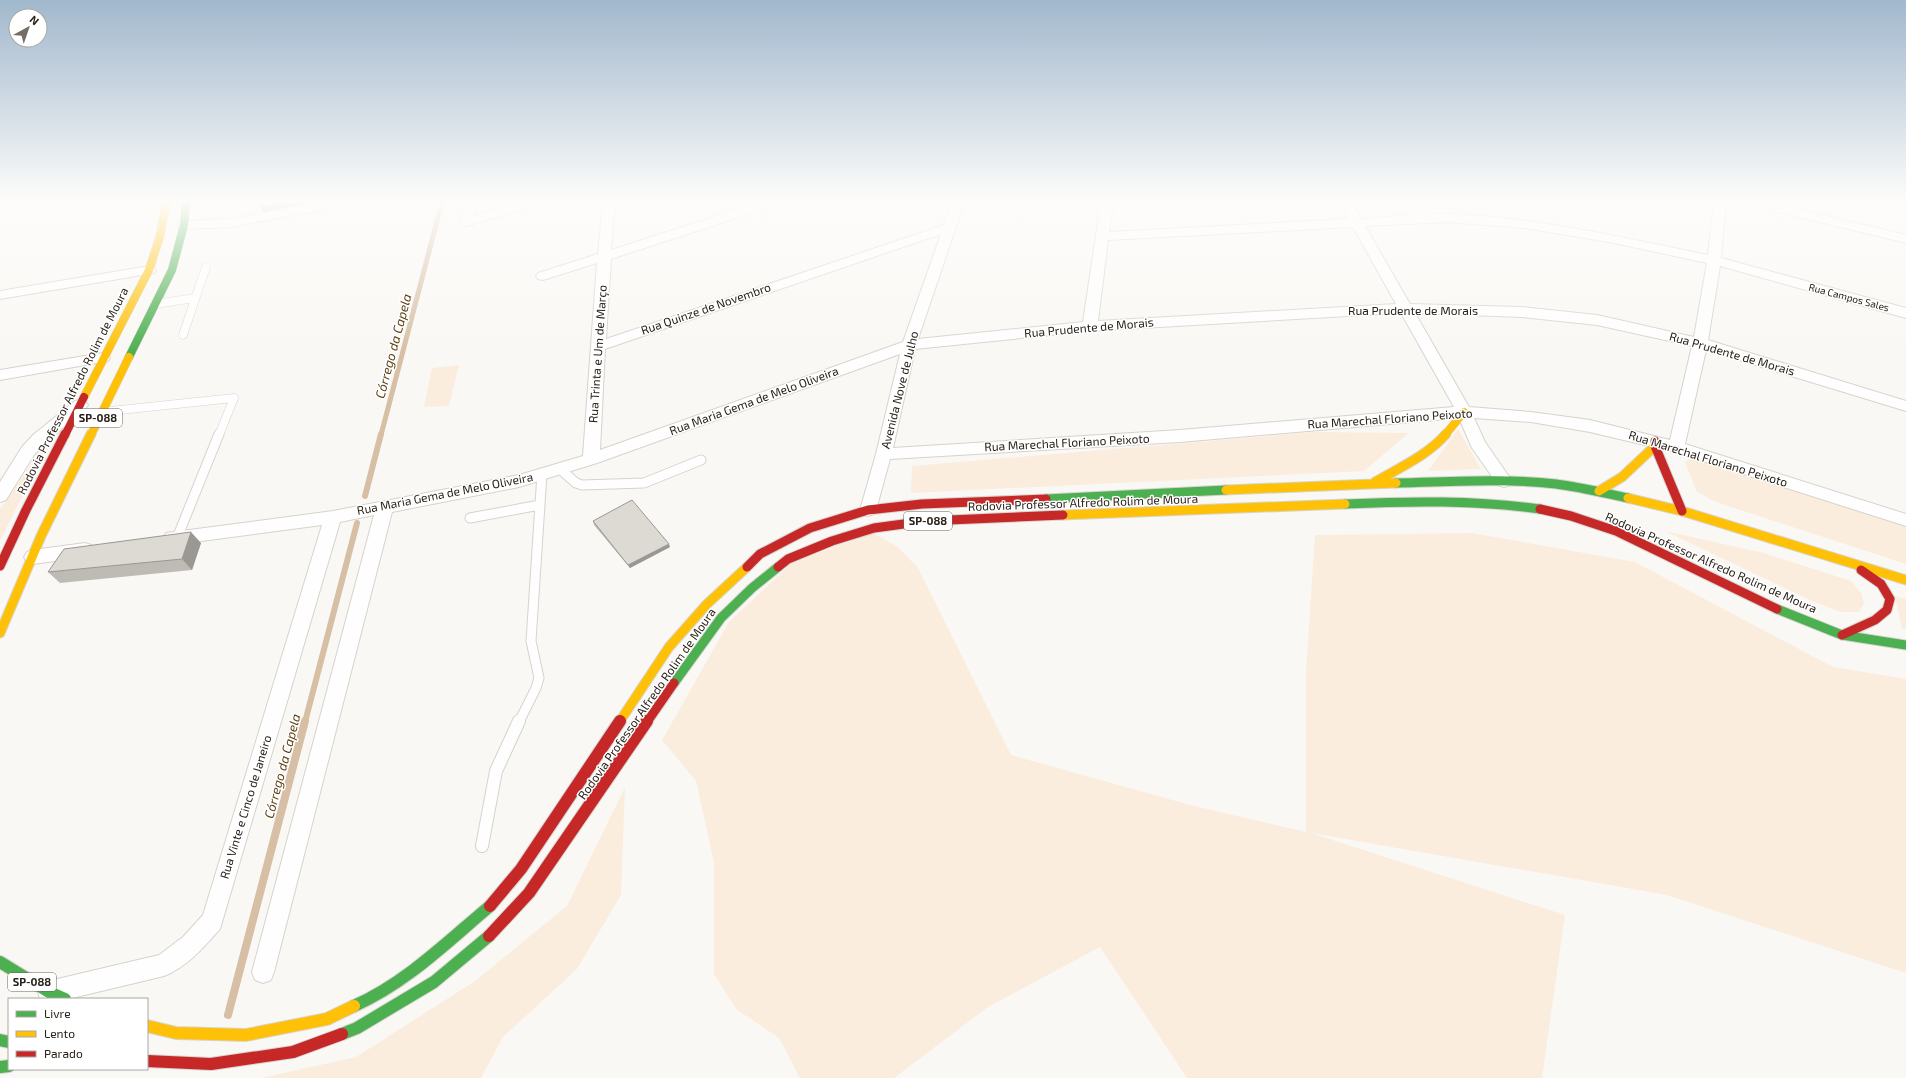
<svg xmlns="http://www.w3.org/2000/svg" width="1906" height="1078" font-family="'Exo 2',sans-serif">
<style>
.green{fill:#fbeddd}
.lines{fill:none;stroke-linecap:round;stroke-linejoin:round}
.stream-far2{stroke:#d6bfa4;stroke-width:5}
.stream-far1{stroke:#d6bfa4;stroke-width:6}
.stream{stroke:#d6bfa4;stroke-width:8}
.lane-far2-casing{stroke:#d7d2cc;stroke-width:9}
.lane-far1-casing{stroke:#d7d2cc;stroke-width:11}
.lane-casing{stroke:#d7d2cc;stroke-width:14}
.street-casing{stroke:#d7d2cc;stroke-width:2}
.fast-far2-casing{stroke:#d7d5d2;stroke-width:9}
.fast-far1-casing{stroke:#d7d5d2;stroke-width:11}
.fast-casing{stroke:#d7d5d2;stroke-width:14}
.slow-far2-casing{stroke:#d7d5d2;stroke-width:9}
.slow-far1-casing{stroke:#d7d5d2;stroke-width:11}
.slow-casing{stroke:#d7d5d2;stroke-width:14}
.jam-far2-casing{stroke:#d7d5d2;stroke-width:9}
.jam-far1-casing{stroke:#d7d5d2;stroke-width:11}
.jam-casing{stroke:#d7d5d2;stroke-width:14}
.lane-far2{stroke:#fefefe;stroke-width:8}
.lane-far1{stroke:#fefefe;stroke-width:9}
.lane{stroke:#fefefe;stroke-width:12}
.street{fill:#fefefe;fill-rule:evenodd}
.fast-far2{stroke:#4caf50;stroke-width:8}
.fast-far1{stroke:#4caf50;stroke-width:9}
.fast{stroke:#4caf50;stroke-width:12}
.slow-far2{stroke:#ffc107;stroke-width:8}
.slow-far1{stroke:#ffc107;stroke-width:9}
.slow{stroke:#ffc107;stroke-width:12}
.jam-far2{stroke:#c62828;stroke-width:8}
.jam-far1{stroke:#c62828;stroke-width:9}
.jam{stroke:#c62828;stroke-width:12}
.wall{fill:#bebbb5}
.shaded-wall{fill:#9b9894}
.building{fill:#ddd9d3;stroke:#9b9894}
.labels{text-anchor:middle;stroke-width:3;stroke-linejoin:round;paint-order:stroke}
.far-street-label{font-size:10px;fill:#2a2219;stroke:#fff}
.shield{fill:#fff;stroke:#6a645e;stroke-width:1}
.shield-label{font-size:11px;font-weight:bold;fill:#2a2219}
.street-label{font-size:12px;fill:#2a2219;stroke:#fff}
.water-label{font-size:13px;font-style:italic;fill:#5f3f12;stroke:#fff}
</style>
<rect width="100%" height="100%" fill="#faf8f5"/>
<path class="green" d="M459 365 449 406 424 407 432 368Z
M56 429 0 541V509Z
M1458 429 1481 469 1428 471Z
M1315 432 1409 433 1364 471 911 493 912 466Z
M1697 455 1906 521V564L1716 502 1697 492 1685 462Z
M1665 531 1764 553 1851 581 1861 593 1864 603 1859 612H1841L1810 600Z
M873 533 898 547 918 568 1011 755 1194 806 1306 832V672L1315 535 1472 533 1635 562 1833 667 1906 679V973L1667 895 1311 833 1565 915 1542 1078H1187L1100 947 988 1007 894 1078H800L779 1038 736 1009 714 974V863L696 781 662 740 729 622 793 562Z
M1895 596 1906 599V629H1902Z
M625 787 621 895 577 969 503 1037 481 1078H261L356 1057 475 981 567 906Z"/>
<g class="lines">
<path class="stream-far2" d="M381 435 442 202"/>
<path class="stream-far1" d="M365 496 381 434
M305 722 357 523"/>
<path class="stream" d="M228 1015 305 721"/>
<g class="lane-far2-casing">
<path id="lane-far2" d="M155 304 195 298
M183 335 206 267
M101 412 234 398 219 435"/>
</g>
<g class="lane-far1-casing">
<path id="lane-far1" d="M560 469 576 483 582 485 644 483 701 460
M470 518 540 505
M177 538 219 434
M519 722 536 688 539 678 531 641 542 474"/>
</g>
<g class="lane-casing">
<path id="lane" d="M482 846 496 771 519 721"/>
</g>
<g class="street-casing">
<path id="street" d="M323 202H347L345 205 341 206 231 227 184 229 179 228 178 225 179 222 184 221 231 219Z
M465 202H477L474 216 522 202H540L538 205 466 226 461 225 460 222Z
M603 202H615L611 250 760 202H778L776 205 611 259 606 339 944 225 951 202H963L956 227 918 339 1083 322 1101 202H1113L1109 232 1348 219 1339 202H1351L1361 219C1390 217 1420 213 1449 214 1537 218 1622 237 1708 255L1714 202H1726L1721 258 1906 308V318L1720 266 1708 340 1906 401V411L1706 350 1685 444 1906 514V526L1674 452 1590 432 1531 422 1474 418 1485 442 1512 481 1510 485 1504 487 1498 485 1472 448 1459 418 1180 442 890 459 876 510 874 514 868 516 862 514 860 510 876 454 900 354 597 463 519 487 392 512 274 972 271 980 263 983 255 980 252 972 374 515 340 522 220 929C204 947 187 967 164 976L68 999H40L38 992 41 984 49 981 159 955 183 937 203 915 322 525 172 545 166 543 164 538 166 533 333 511 519 475 583 456 597 263 543 280 538 279 536 276 538 273 598 254ZM1448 222 1525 228 1614 243 1707 263 1694 337 1597 315 1522 307 1410 304 1365 226ZM1353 227 1396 304 1098 321 1108 240ZM941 234 903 342 600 450 605 349ZM1401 313 1454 407 1180 430 893 448 915 349 1090 331ZM1415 313 1522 317 1597 325 1692 346 1670 440 1590 420 1531 412 1469 407Z
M1748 202H1768L1906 235V243L1750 205Z
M149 266 154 267 156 270 154 273 0 299V291Z
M103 353 108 355 110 358 108 361 0 380V370Z
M80 400 85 401 88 405 85 409 45 443 34 455 6 500 0 502V482L22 447 33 435 75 401Z
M85 543 91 545 94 550 91 555 85 557 33 564 27 562 24 557 27 552 33 550Z"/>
</g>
<g class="fast-far2-casing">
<path id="fast-far2" d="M129 357 172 270 184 225 186 202"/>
</g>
<g class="fast-far1-casing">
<path id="fast-far1" d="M1396 483C1449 482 1503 478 1556 484 1580 487 1604 493 1628 498
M1046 499 1226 490
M1345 504C1410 501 1475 500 1540 509
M1777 609 1842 635 1906 645
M674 683 721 618 752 588 778 567"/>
</g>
<g class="fast-casing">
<path id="fast" d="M0 962 49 992 65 999
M354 1006C406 983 447 942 490 906
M342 1034 357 1028 434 982 489 936
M0 1040 9 1042
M0 1067 9 1066"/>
</g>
<g class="slow-far2-casing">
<path id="slow-far2" d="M84 397 149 270 160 236 166 202
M91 435 129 357
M1445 435 1464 412"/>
</g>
<g class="slow-far1-casing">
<path id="slow-far1" d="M1375 482C1399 468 1428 455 1446 434
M1226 490 1396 483
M1599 491 1622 477 1655 446
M1628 498 1682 511 1906 580
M1063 515 1345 504
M0 633 41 536 91 434
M620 721 669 647 707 604 747 567"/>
</g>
<g class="slow-casing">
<path id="slow" d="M147 1026 176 1033 246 1035 327 1019 354 1006"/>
</g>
<g class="jam-far2-casing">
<path id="jam-far2" d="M65 435 84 397"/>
</g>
<g class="jam-far1-casing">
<path id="jam-far1" d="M1655 441V446L1682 511
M1540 509 1571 516 1616 531 1777 609
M0 566 26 510 65 434
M747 567 760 554 810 528 868 510 922 504 1046 499
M778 567 788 559 832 541 874 528 926 521 1063 515
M1842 635 1875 620 1887 610 1890 599 1881 584 1861 570
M619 722 620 721
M647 722 674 683"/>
</g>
<g class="jam-casing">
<path id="jam" d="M490 906 521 869 620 721
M489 936 529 893 647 721
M147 1061 211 1064 293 1052 342 1034"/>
</g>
<use href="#lane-far2" class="lane-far2"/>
<use href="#lane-far1" class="lane-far1"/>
<use href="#lane" class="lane"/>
<use href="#street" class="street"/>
<use href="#fast-far2" class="fast-far2"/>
<use href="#fast-far1" class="fast-far1"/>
<use href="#fast" class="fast"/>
<use href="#slow-far2" class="slow-far2"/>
<use href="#slow-far1" class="slow-far1"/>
<use href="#slow" class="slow"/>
<use href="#jam-far2" class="jam-far2"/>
<use href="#jam-far1" class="jam-far1"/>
<use href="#jam" class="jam"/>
</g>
<path class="wall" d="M593 521 670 547 630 568 594 525Z
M201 543 192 570 60 583 48 572Z"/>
<path class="shaded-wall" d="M290 202H316L263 212 260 207Z
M191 532 201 543 192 570 182 559Z
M669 544 670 547 630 568 628 565Z"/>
<path class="building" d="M260 202H290L260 207Z
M632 500 669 544 628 565 593 521Z
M191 532 182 559 48 572 64 549Z"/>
<linearGradient id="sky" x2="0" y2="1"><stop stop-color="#a1b8cd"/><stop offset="0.57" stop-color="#fdfcfa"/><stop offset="1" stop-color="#fdfcfa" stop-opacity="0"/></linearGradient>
<rect width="1906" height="353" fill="url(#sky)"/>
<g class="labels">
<g class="far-street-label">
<text transform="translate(1849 297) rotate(15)" y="4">Rua Campos Sales</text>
</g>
<g class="shield">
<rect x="74" y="409" width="48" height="18" rx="3"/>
<rect x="904" y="512" width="48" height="18" rx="3"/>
<rect x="8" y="973" width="48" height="18" rx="3"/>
</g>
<g class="shield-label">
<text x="98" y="422">SP-088</text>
<text x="928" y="525">SP-088</text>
<text x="32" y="986">SP-088</text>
</g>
<g class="street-label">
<text transform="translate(706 309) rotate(-19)" y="4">Rua Quinze de Novembro</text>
<text x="1413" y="315">Rua Prudente de Morais</text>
<text transform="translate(1089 328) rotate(-5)" y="4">Rua Prudente de Morais</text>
<text transform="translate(598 354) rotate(-86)" y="4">Rua Trinta e Um de Março</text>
<text transform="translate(1732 354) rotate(16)" y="4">Rua Prudente de Morais</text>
<text transform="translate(900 390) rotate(-76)" y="4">Avenida Nove de Julho</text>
<text transform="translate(73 391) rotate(-63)" y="4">Rodovia Professor Alfredo Rolim de Moura</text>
<text transform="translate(754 401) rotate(-20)" y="4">Rua Maria Gema de Melo Oliveira</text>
<text transform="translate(1390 419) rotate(-4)" y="4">Rua Marechal Floriano Peixoto</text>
<text transform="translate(1067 443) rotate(-3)" y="4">Rua Marechal Floriano Peixoto</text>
<text transform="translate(1708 459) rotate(17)" y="4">Rua Marechal Floriano Peixoto</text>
<text transform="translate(445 494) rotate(-11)" y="4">Rua Maria Gema de Melo Oliveira</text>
<text transform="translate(1083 503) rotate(-2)" y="4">Rodovia Professor Alfredo Rolim de Moura</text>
<text transform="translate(1711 563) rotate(24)" y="4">Rodovia Professor Alfredo Rolim de Moura</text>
<text transform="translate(647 704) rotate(-55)" y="4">Rodovia Professor Alfredo Rolim de Moura</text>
<text transform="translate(246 807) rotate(-73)" y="4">Rua Vinte e Cinco de Janeiro</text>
</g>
<g class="water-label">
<text transform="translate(393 346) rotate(-75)" y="5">Córrego da Capela</text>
<text transform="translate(282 766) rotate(-75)" y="5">Córrego da Capela</text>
</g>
</g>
<rect x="8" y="998" width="140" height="72" fill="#ffffff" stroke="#aaa7a3"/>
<rect x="16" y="1011" width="20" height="6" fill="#4caf50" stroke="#aaa7a3"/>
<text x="44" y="1018" font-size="12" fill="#2a2219">Livre</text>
<rect x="16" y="1031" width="20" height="6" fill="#ffc107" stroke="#aaa7a3"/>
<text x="44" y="1038" font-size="12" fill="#2a2219">Lento</text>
<rect x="16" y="1051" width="20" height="6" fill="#c62828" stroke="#aaa7a3"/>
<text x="44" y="1058" font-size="12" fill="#2a2219">Parado</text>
<g transform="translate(28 28) rotate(40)"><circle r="19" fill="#ffffff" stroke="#aaa7a3"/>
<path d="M0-3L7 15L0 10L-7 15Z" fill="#736d66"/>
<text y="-6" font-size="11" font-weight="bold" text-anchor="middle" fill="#2a2219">N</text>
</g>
</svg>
